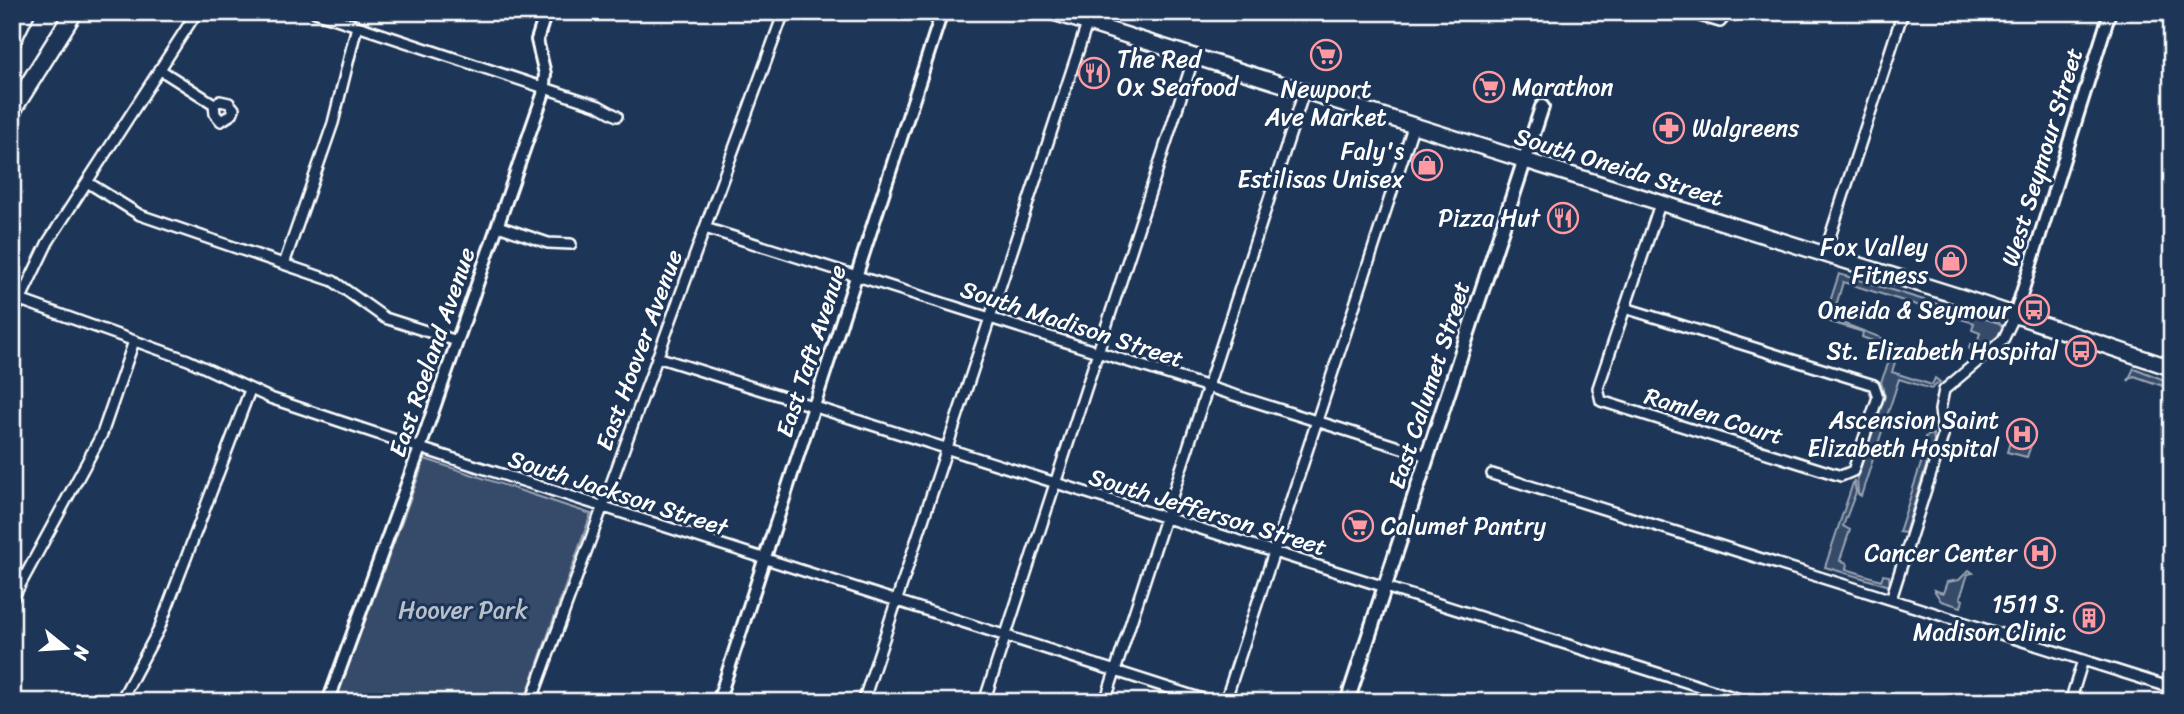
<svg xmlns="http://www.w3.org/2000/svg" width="2184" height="714" font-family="Sriracha,sans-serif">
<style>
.green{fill:#364b69;stroke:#9aa5b4;stroke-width:2}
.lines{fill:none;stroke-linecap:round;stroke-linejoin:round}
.minor-casing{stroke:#fff;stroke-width:14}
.tertiary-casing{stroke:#fff;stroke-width:16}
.secondary-casing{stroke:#fff;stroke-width:18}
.primary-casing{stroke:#fff;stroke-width:19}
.motorway-casing{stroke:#fff;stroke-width:21}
.minor{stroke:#1d3557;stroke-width:9}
.tertiary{stroke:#1d3557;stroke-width:10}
.secondary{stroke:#1d3557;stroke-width:12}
.primary{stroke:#1d3557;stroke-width:14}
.motorway{stroke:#1d3557;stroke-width:16}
.labels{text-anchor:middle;stroke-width:6;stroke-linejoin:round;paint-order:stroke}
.poi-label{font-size:24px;fill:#fff;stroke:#1d3557;text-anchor:end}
.street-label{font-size:24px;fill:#fff;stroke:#1d3557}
.park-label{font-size:24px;fill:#b9c0ca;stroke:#1d3557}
</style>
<rect width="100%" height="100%" fill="#1d3557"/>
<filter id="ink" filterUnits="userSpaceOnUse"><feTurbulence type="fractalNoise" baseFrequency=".0143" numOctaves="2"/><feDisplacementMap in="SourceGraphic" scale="14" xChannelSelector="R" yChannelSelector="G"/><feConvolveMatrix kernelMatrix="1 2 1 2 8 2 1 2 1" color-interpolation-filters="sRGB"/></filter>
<g filter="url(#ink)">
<path class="green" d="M1839 274 1999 323 2003 327 1998 336 1974 355 1969 348 1970 344 1976 346 1980 333 1972 330 1974 323 1843 282 1832 319 1900 345 1892 372 1932 385 1935 378 1940 382 1931 389 1899 379 1861 496 1858 494 1857 478 1885 396 1881 382 1894 349 1862 337 1863 332 1824 320Z
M2134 368 2172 383V389L2134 376 2128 381Z
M2029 431 2035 433 2027 457 2007 452 2013 432 2027 436Z
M1933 434 1934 441 1905 533 1899 532 1925 451V437Z
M425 459 591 514 524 702H335Z
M1854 480 1856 492 1843 526 1850 530 1840 560 1847 563 1846 569 1881 580 1883 575 1889 576 1890 586 1825 567Z
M1969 570 1973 573 1968 574 1960 598 1963 600 1961 607 1941 601 1934 590 1943 593 1947 582 1959 580Z"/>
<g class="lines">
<g class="minor-casing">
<path id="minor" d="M315 12 599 106 617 116
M1686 12 1720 22 1729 12
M159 69 214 104 215 114 221 121 232 114 234 109 229 103 220 101 214 104
M87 182 140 215 333 281 385 318 457 341
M498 226 548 243 571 244
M705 228 1427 456
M1824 255 1903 12
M284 264 333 123 357 26
M20 300 188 360 270 398 420 448 1212 702
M1625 308 1874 385 1878 397 1853 471 1841 476 1601 401 1598 388Z
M1625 308 1660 204
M12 317 48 242 197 12
M657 357 1749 702
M1492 474 2172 688
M1891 599 1943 436 1940 410 1944 390 2003 340 2015 315
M12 600 102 434 134 341
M120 702 159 629 250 390
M531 702 784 12
M863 702 1091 12
M984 702 1194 57
M1105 702 1304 92
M1225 702 1413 127
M2070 702 2083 660"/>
</g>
<g class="tertiary-casing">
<path id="tertiary" d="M2015 315 2110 12
M328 702 420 448 543 95 545 74 537 40 546 12
M718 702 942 12"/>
</g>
<g class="secondary-casing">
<path id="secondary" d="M1347 702 1542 107"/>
</g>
<g class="primary-casing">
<path id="primary" d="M1052 12 1964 298 2172 368"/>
</g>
<g class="motorway-casing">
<path id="motorway" d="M12 41 26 12
M12 111 74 12"/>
</g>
<use href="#minor" class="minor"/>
<use href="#tertiary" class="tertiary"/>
<use href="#secondary" class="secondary"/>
<use href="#primary" class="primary"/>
<use href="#motorway" class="motorway"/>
</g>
</g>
<defs>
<g id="supermarket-ring" transform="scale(1.575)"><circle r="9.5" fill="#1d3557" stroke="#ff9aa2" stroke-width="1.5"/><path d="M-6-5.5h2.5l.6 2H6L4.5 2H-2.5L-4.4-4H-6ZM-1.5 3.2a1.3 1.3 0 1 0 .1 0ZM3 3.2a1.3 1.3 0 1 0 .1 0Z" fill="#ff9aa2"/></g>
<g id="restaurant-ring" transform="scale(1.575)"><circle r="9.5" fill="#1d3557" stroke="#ff9aa2" stroke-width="1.5"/><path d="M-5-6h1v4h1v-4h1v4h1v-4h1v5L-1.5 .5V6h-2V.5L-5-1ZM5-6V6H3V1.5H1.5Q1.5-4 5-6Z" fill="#ff9aa2"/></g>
<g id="pharmacy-ring" transform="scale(1.575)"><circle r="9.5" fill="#1d3557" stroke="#ff9aa2" stroke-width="1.5"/><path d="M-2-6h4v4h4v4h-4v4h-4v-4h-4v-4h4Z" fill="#ff9aa2"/></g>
<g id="shop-ring" transform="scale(1.575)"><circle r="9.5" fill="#1d3557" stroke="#ff9aa2" stroke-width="1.5"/><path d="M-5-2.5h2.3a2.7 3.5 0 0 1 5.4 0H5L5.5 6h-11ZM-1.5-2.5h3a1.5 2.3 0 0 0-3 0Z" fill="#ff9aa2"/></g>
<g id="bus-ring" transform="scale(1.575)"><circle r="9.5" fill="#1d3557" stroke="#ff9aa2" stroke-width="1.5"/><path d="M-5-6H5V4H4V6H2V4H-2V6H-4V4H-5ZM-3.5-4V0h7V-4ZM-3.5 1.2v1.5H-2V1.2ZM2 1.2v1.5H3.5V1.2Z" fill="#ff9aa2"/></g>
<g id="hospital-ring" transform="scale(1.575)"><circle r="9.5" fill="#1d3557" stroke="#ff9aa2" stroke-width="1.5"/><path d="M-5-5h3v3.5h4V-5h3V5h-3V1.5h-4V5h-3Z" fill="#ff9aa2"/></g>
<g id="building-ring" transform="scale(1.575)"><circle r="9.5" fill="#1d3557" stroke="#ff9aa2" stroke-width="1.5"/><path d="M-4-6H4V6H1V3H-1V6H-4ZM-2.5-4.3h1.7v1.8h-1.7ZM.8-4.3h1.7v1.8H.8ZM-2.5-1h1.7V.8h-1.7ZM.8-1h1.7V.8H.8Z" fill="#ff9aa2"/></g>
</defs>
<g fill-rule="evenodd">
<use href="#supermarket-ring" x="1326" y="55"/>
<use href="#restaurant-ring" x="1094" y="73"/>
<use href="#supermarket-ring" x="1489" y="87"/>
<use href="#pharmacy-ring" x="1669" y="128"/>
<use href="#shop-ring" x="1427" y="165"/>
<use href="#restaurant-ring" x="1563" y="218"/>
<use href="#shop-ring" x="1951" y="261"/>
<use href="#bus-ring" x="2034" y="310"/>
<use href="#bus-ring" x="2081" y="351"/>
<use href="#hospital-ring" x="2022" y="434"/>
<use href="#supermarket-ring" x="1358" y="526"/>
<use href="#hospital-ring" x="2040" y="553"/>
<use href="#building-ring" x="2089" y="618"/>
</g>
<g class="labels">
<g class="poi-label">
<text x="1117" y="67" text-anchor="start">The Red<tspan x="1117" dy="28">Ox Seafood</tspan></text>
<text x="1512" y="95" text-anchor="start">Marathon</text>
<text x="1326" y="97" text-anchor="middle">Newport<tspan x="1326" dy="28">Ave Market</tspan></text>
<text x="1692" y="136" text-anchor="start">Walgreens</text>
<text x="1404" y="159">Faly's<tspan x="1404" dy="28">Estilisas Unisex</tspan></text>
<text x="1540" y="226">Pizza Hut</text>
<text x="1928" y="255">Fox Valley<tspan x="1928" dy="28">Fitness</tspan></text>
<text x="2011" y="318">Oneida &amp; Seymour</text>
<text x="2058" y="359">St. Elizabeth Hospital</text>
<text x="1999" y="428">Ascension Saint<tspan x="1999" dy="28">Elizabeth Hospital</tspan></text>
<text x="1381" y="534" text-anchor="start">Calumet Pantry</text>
<text x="2017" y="561">Cancer Center</text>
<text x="2066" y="612">1511 S.<tspan x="2066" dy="28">Madison Clinic</tspan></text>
</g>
<g class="street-label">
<text transform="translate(2042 157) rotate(-73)" y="8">West Seymour Street</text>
<text transform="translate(1619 167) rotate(17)" y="8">South Oneida Street</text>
<text transform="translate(1072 324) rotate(18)" y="8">South Madison Street</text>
<text transform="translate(639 350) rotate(-70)" y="8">East Hoover Avenue</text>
<text transform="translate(811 351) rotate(-72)" y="8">East Taft Avenue</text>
<text transform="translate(432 352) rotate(-71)" y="8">East Roeland Avenue</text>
<text transform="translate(1429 385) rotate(-72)" y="8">East Calumet Street</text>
<text transform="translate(1714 416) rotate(17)" y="8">Ramlen Court</text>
<text transform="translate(618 493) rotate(18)" y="8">South Jackson Street</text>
<text transform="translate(1208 512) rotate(17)" y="8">South Jefferson Street</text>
</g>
<g class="park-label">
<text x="463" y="618">Hoover Park</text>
</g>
</g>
<rect width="2184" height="714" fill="none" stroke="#1d3557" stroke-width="42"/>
<rect x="21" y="21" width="2142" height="672" fill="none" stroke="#fff" stroke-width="2.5" filter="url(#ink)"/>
<g transform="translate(66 648) rotate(108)" stroke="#1d3557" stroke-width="5" paint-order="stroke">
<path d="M0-5L12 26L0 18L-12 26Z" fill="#ffffff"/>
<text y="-10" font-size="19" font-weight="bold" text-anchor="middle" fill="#ffffff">N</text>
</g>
</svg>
